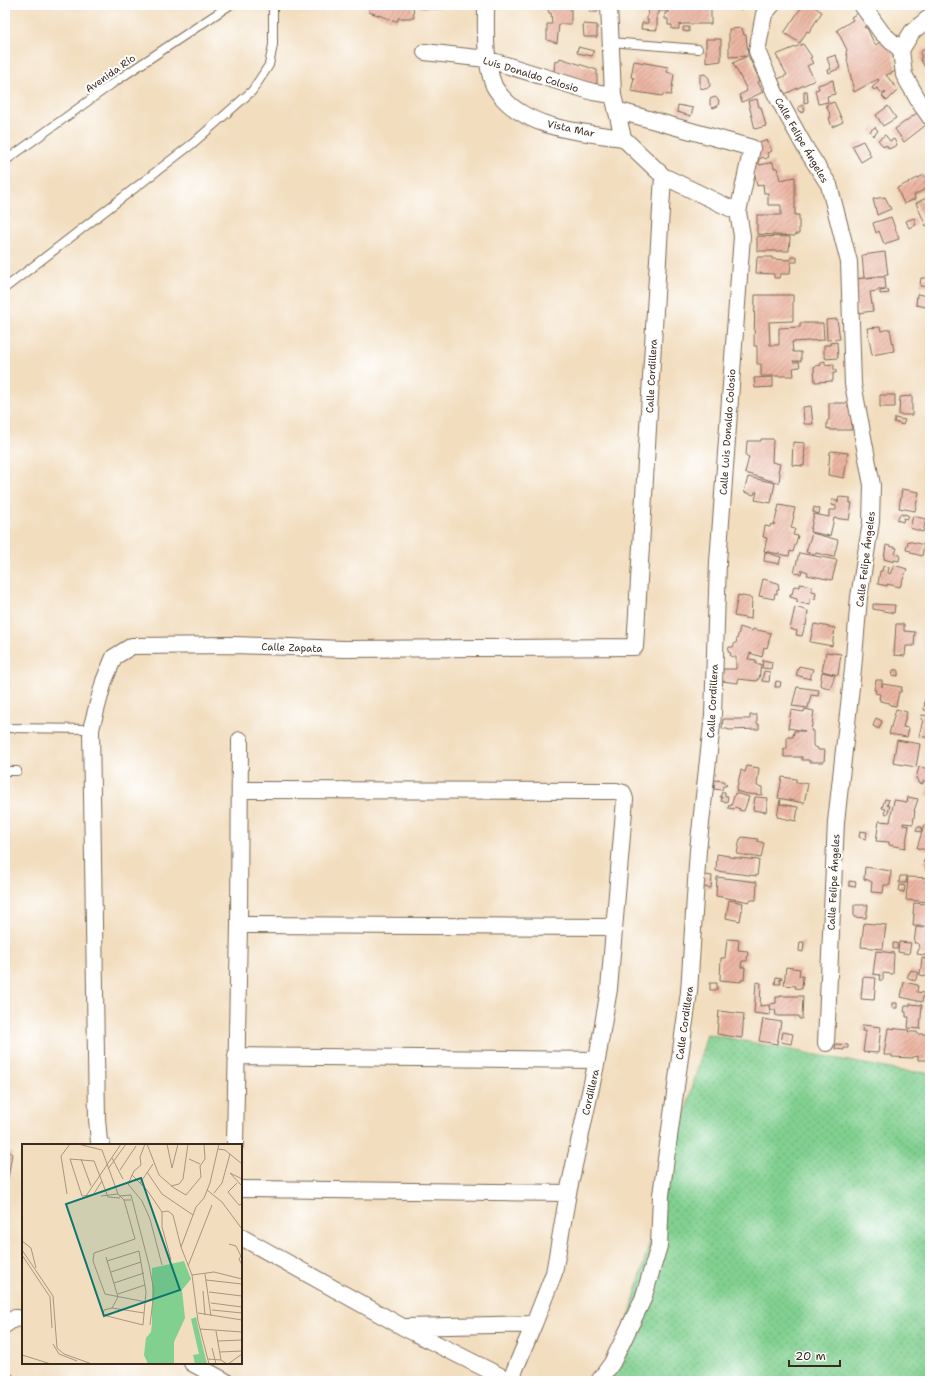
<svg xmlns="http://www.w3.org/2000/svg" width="935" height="1386" font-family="'Shantell Sans',sans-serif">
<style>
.grass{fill:url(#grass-dots);stroke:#5e7d57}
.building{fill:url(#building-hatch)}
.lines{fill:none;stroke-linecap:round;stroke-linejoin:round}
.service-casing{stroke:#7b6956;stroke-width:10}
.minor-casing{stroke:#7b6956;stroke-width:18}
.service{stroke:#fff;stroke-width:8}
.minor{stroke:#fff;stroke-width:16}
.labels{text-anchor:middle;stroke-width:4;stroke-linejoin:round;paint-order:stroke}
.street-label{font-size:10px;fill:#3b2a1e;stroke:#fff}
.inset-road{fill:none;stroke:#a9957e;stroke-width:1}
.view{fill:#0f766e;fill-opacity:0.15;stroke:#0f766e;stroke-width:2}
.inset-edge{fill:none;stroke:#3b2a1e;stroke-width:2}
</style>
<defs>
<pattern id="grass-dots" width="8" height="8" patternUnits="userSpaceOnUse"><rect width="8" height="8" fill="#81d090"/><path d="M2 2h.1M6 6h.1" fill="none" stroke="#6ba975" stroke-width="1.8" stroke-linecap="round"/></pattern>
<pattern id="building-hatch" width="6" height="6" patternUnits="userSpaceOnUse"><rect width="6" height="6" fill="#ecb5a2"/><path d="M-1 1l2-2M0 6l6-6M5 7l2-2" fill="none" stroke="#c09383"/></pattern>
</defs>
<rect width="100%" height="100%" fill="#fff"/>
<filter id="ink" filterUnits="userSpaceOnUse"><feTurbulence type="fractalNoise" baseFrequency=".025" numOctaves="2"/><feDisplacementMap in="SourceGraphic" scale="8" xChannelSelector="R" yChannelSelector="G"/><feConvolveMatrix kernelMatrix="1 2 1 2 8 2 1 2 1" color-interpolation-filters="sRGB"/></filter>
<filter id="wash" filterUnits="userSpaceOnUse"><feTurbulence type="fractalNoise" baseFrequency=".012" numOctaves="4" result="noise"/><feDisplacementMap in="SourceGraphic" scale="16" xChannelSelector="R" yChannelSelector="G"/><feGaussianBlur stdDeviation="0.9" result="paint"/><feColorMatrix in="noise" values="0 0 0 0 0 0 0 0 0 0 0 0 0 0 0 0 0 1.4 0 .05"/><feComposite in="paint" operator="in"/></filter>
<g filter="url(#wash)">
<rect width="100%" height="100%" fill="#f2ddbe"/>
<path class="grass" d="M707 1034 901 1071 930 1073V1381H607L619 1354Z"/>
<g id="blocks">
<path class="building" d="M369 5H413L414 18H398V21H396L369 12Z
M420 5H440V8H420Z
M649 5H711V24H683L679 25V29H672V25H668V19H665V13H668V11H659V14H657V30L641 29 642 23H648V20H647V16H648Z
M728 5H743L741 10Z
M803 5H811L822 12 809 32 807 31 800 43 784 33Z
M551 6H571V24H559L557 43 547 40V24H552L551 13H549L548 8 551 7Z
M590 6H597V12H590Z
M858 13 863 21 866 26 864 27 865 28H867L875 45 883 41 891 46 896 71 886 75 898 90 887 101 882 96 886 93 885 92 883 94 877 88 874 90 872 88 879 80 878 79 854 92 847 59 848 58 846 52 847 50 837 30 853 20 851 17Z
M583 24 597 25V37H584Z
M683 27H689V32L683 31Z
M742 28 744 35H746L748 55 760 81 758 82 763 92 742 102 739 95 747 91 746 88 733 63 747 56 729 57V29Z
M706 39H721V61L706 63Z
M803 44 812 57 810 58 813 63 807 66 815 80 785 94 778 79 787 75 776 55Z
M578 47 594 51 592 56 577 53Z
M925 48 928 53 930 52V77L920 58 922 57 920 53Z
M836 55 840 68 829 73 828 70 831 69 827 58Z
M560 58 597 70V86L554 72 555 61 558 62Z
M634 61 668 67 667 72 674 74 671 95 663 94 662 96 631 91 634 78 631 77Z
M705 74 709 78 710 86 706 89 700 88V75Z
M833 80 835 94 827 96 828 102 818 104 815 90 819 89 818 85Z
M804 91H807L808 102 804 103Z
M715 97 719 100 718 106 713 108 710 105V99Z
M757 99 759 107H761L766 126 755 129 748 101Z
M834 102 843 122 832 127 829 118 831 117 826 105Z
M678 105 693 108 691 116 677 112Z
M803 105 805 111 801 113 798 107Z
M888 106 896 118 883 126 876 115Z
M917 113 926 125 904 142 895 129Z
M875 127 878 131 873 136 870 131Z
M885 135 890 141 894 139 897 145 889 149 886 145 884 147 878 140Z
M767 140 772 151 767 153 769 157 765 159 763 157 758 160 759 162 755 164 759 163 760 165 773 162 774 168H777L780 180 795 177V215H799V234H795V236L757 234V215H781V205H768V193H764L763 184 757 186 753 164 752 146Z
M863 141 871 156 861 162 852 146Z
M924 175 927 181 925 182 929 187 914 195 915 199 904 204 897 188Z
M930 196V224L926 226 916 203Z
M885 197 891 209 877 215 873 199Z
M891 217 899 239 884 244 879 231 876 233 873 223Z
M914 218 916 225 909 228 906 221Z
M757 236 790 237 789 251H757Z
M885 252 888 275 864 278 862 255Z
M757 257H772V259L791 260V257H797V262H791L790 274H780L779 278H774V274L756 273Z
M876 277H885L886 290H888L889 293 880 294V291L885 290H877V291L870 292 873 311 858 313 854 279Z
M921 278H930V287L920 286Z
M917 294 928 296 926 307 916 305Z
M755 295H793V321L769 322 770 345H779V328L800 327V323H823L824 340 792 342 793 352H801V361H793V362H799L800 367 793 368 794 376H761V364H757V346H754Z
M837 319 840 339 827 340 826 320Z
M880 327 881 331 890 329 894 351 872 355 867 328Z
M837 342 838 358 826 359 824 354V345H831L830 343Z
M825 361V365L834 364V370H836V373H833V381L815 382 814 367 815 366 821 365V362Z
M773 377V387L755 388 754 378Z
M880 395H895V407H880Z
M912 396V415H899L900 397Z
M829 403H848V407H851L852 430H830V428L827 429V421L829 420Z
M811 406 813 424H804L803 407Z
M895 418 905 420 903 425 894 422Z
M761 439H773L772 462 780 464 778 472 780 473 779 483 745 473 749 457 746 456 747 441H761Z
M793 442 805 443 804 466 792 465Z
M832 451 848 453 844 478 828 475 830 452Z
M748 477 775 483 771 503 755 500 757 492H755L754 495 744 492Z
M902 489 919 492 915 511 899 508Z
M839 497 850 498V503H852L849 520 834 518 830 536 810 532 814 514 829 517V510H836V506L831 505 832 500H837L838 502Z
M779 505 795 508 793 516H794L791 528 795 529 793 535 798 536 793 552 790 551 789 556 764 551 767 538 763 537 765 526 770 527 771 524 774 525Z
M814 507 820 509 819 514 813 512Z
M900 514 904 515 905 514 909 516 907 519 904 518 903 522 897 520Z
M913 516 926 519 923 532 910 528Z
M812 533 838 540 834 557 816 553 815 555 806 552Z
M908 541 924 545 922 556 911 553V551L906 550Z
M886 545 897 548 895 554 900 555 899 561 894 560V562L884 559Z
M765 552 781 557 779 564 764 561Z
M799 553 837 560 832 580 807 575 808 572 802 570 801 574 794 573Z
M894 565 907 569 900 587 887 584V586L878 584 880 571H882L883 566 889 567 888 573 890 574Z
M763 579 778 583 779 590H777V594L775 593 774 599 759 596Z
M800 584 812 586V591L816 592 815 599 810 598V605L797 602V599L790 597V594H792L794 586 800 587Z
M738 595 752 598 751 619 734 616Z
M873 604 895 605 894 613 873 609Z
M795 607 808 611 806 626 805 625 802 636 796 635 797 631 790 629Z
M814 624 835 628 832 646 810 642Z
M896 624H904V631L915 632 914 646H906L905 656 894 655Z
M740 627 752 631 753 629 771 633 767 648 764 647 762 657 750 653 748 659 756 660V664H761L759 679H757V681L738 679V683L722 681 723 669H736V657L730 656 731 653 728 652 729 647H733L735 643H736Z
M826 652 841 654 838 675 822 671Z
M763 660 772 662 771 669 762 668Z
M799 666 813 669 810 679 796 675Z
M893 670H898V676L892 675Z
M764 671 770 672 769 682 762 681Z
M822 672 835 675 830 689 820 685Z
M876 680H882V687L883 684 902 687 901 692H899L896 706 890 705V703L880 701V699H879L880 694 875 693 876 690H874Z
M776 681 781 682 780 687H775Z
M797 687 819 690 818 696 811 695 808 708 792 706Z
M925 699 930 700V711L924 710Z
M805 709 814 711 811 731H813V746L818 748V750H825L824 762H809V760H802V757H784V749H787V737H793L794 731H805L788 728 791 710 804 712Z
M896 709 907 712 903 727 909 728 907 737 889 734Z
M750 715H757V724H759V729L728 730V729H722L723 719H750Z
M922 715 930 716V738L919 736 923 720 921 719Z
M876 718 882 721 879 729 873 726Z
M897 740 920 744 916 767 893 763Z
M747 766 759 768 757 786 762 787V795L747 794 736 791 741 770 745 772Z
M919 767 930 769V795H926L929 782 923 781V784L918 783V780L916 779Z
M782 777 796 779V782L808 784 804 803 778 798Z
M715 780 724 781V783L727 785 726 786H723L722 790 714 789Z
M722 792H725V796H728L727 802 721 801 722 797H720Z
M735 793 749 797 744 811 739 810 740 809 735 807 734 809 728 808 729 805 731 806Z
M755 797 768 798 766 812 753 810Z
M908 797 918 799 914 811H915L913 824 903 823V825L909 826 905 848 889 845V842L876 841 879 821 890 822 894 800 907 802Z
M885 799 889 800 887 805 890 806 887 814 884 813 886 809 882 808Z
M780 800H781L780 804 798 807 796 821 777 817Z
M924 825H930V845L927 850 917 848Z
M917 827H922L921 832 916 831Z
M860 831 867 832 866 839 859 837Z
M742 837 758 839 757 841 764 843 761 858 737 854 740 839H741Z
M717 854 729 856V857L759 860 757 876 716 871Z
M926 858 930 860V871L925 868 927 864 923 862Z
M865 867 891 871 890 885H884L883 893 871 892 872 882 868 880 864 879Z
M704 875 712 876 711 888 703 887Z
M900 876H907L906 883H899Z
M717 877 757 882 756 900H750V902L716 896Z
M908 877 930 878V902L906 900Z
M849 881 856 882 855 887 849 886Z
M900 885 905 886 904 892 899 891Z
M729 900 743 903 740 921 726 918Z
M914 903 926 904V908H930V956L917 954 919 948 918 943H914L916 927 924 928V926H913L914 914H913Z
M854 905H868L866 918 854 917Z
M864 923 886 925 883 949 861 947Z
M727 939 739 940 738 950 748 951 747 961H742L741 967H745L744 980H741V982L720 980 721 958H725Z
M800 942H804L803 952 799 951Z
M899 942 911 943 909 954 898 952Z
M893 943H897V949H893Z
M876 951 894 953 893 974 883 973V980H879L880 975 873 974Z
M927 956 930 957V977L920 975 922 958 926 959Z
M786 967 800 969 799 976H803L802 989 795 988 796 986 784 985Z
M911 970 919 973 915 981 907 977Z
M776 977 782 978V979H780L781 984H775Z
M863 977 876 978 874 1000 861 999Z
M756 982 761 983 760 1006 769 1005 770 1015 754 1013Z
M904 982 918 985 917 992 924 993 922 1002 901 997Z
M710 983H717V990H710Z
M780 996H803L802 1019H799V1016H778L776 1015 775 1009 770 1010V1004L776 1003V997H780Z
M892 1003H897V1008H892Z
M910 1004 922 1005 920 1029 908 1028 909 1017H906V1012H904L905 1006H910Z
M719 1011 744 1014 742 1038 717 1034Z
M763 1019 781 1022 777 1044 759 1041Z
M863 1025 881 1027 878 1053 863 1052 866 1031H862Z
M888 1028 909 1030 908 1032H917L918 1034H930V1048H927V1060H918V1056L913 1057V1058L892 1057V1055H884Z
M783 1032 793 1034 791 1044 781 1042Z
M836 1044 848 1045V1048H844V1050L835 1049Z
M5 1152 12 1153 8 1179 5 1178Z"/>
</g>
</g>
<g filter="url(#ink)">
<use href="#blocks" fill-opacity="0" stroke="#7b6956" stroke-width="1"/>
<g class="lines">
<g class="service-casing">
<path id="service" d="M610 42 698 49
M5 161 116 81 230 5
M5 288 192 144 252 91 269 65 273 45V5
M5 728 91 729
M5 771H17"/>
</g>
<g class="minor-casing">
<path id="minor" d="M486 5C486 32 484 61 494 86 496 90 499 93 501 96 530 130 582 132 623 138
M609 5 613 95 623 138 663 176 738 212
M772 5 764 14 757 51 775 93 806 149 829 185 849 262 853 384 872 485 871 522 859 597 853 669 836 822 826 1043
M862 5 882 33 901 50 904 75 920 103 930 117
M901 50 912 32 930 17
M425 52 486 59 593 92 613 95
M240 790 616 791 623 793 625 799 609 989 597 1060 568 1193 554 1273 534 1324 510 1381
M239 925 614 927
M236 1056 597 1060
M102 1145 99 1142 97 1119 91 729 104 681 114 657 132 646 234 645 344 649 635 647 663 176
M235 1145 239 925 240 740
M241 1189 568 1193
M241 1237 403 1327 510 1381
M5 1325 15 1318 23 1319
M406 1327 534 1324
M192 1363 225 1381
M5 1380 7 1381
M599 1381 612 1363 643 1299 659 1246 661 1195 689 992 698 850 713 715 718 562 742 236 738 212 752 148 616 110"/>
</g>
<use href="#service" class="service"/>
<use href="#minor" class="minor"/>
</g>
</g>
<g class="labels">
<g class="street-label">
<text transform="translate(110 73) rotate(-35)" y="4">Avenida Río</text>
<text transform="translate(531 74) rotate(17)" y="4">Luis Donaldo Colosio</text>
<text transform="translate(571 128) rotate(12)" y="4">Vista Mar</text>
<text transform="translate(802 140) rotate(60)" y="4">Calle Felipe Ángeles</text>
<text transform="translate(651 376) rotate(-87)" y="4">Calle Cordillera</text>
<text transform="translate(727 432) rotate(-86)" y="4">Calle Luis Donaldo Colosio</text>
<text transform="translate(865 559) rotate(-83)" y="4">Calle Felipe Ángeles</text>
<text transform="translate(292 647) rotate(2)" y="4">Calle Zapata</text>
<text transform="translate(712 701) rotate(-87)" y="4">Calle Cordillera</text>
<text transform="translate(833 882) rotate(-87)" y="4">Calle Felipe Ángeles</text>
<text transform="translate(684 1023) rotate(-82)" y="4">Calle Cordillera</text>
<text transform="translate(590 1092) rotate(-77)" y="4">Cordillera</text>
</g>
</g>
<g transform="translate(22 1144)">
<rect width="220" height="220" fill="#f2ddbe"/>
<path d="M162 117 169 135 160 146 163 174 152 198V220H126L122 211 124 194 129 188 130 179V124Z" fill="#81d090"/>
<path d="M174 173 180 200 185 220H173L171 211 177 210 169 175Z" fill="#81d090"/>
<path class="inset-road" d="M56 0 80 6 96 50 102 56H109M123 0 118 13 119 21 112 27 106 40 120 57 128 75 140 121M125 0 137 31 152 44 164 51 179 33 178 22 183 15 182 0M145 0 150 24M196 5 203 6 220 20M90 14 101 35M59 15 69 42M167 15 178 20M150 24 156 0M86 25 104 0M98 26 114 2M125 28 140 50 171 71M110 31 125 46 140 68M220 35 208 29 220 42M80 37 71 51 60 52 48 15 72 17 86 53 98 54M118 39 131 20M215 39 206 48 217 61 220 60M149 42 157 40 161 35 166 0M185 46 200 58 220 85M192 49 200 39 208 10M45 50 39 12 48 0M64 52 99 0M79 52 96 50M97 52 109 51 127 121 132 147 128 181M102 56 113 95 72 109 71 117 83 150 124 158M140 68V83L149 116M140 68 146 67 151 71 159 103M0 97 9 104 14 124M207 100 214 102 219 112 217 115 220 121M0 106 31 152 35 204 42 210 70 220M0 111 28 153 30 184M84 113 96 153 90 164 82 166 81 171 121 181 124 148 117 107 85 117M166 122 190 61M89 128 119 118M183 130 189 172M170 131 192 128 220 135M184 136 220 140M92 139 122 129M181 147 183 171M187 148 220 152M96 150 123 141M189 159 220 163M90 164 122 169M190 166 220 169M176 169 220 176M178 185 220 188M194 187 199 216M196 197 220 196M31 200 37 210 55 217M190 204 194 220M198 208 220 207M0 211 29 220M186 215 199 216 205 220M187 220 176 177 170 131 159 103 174 63 182 54 188 39 197 0M206 220 220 210"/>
<path class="view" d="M119 34 158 146 82 172 44 60Z"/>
<rect width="220" height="220" class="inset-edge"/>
</g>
<rect width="935" height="1386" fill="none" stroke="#fff" stroke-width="20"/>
<path d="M789 1360v6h51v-6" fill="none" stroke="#3b2a1e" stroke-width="2"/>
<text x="795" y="1360" font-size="12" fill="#3b2a1e" stroke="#ffffff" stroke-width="3" paint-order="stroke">20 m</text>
</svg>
